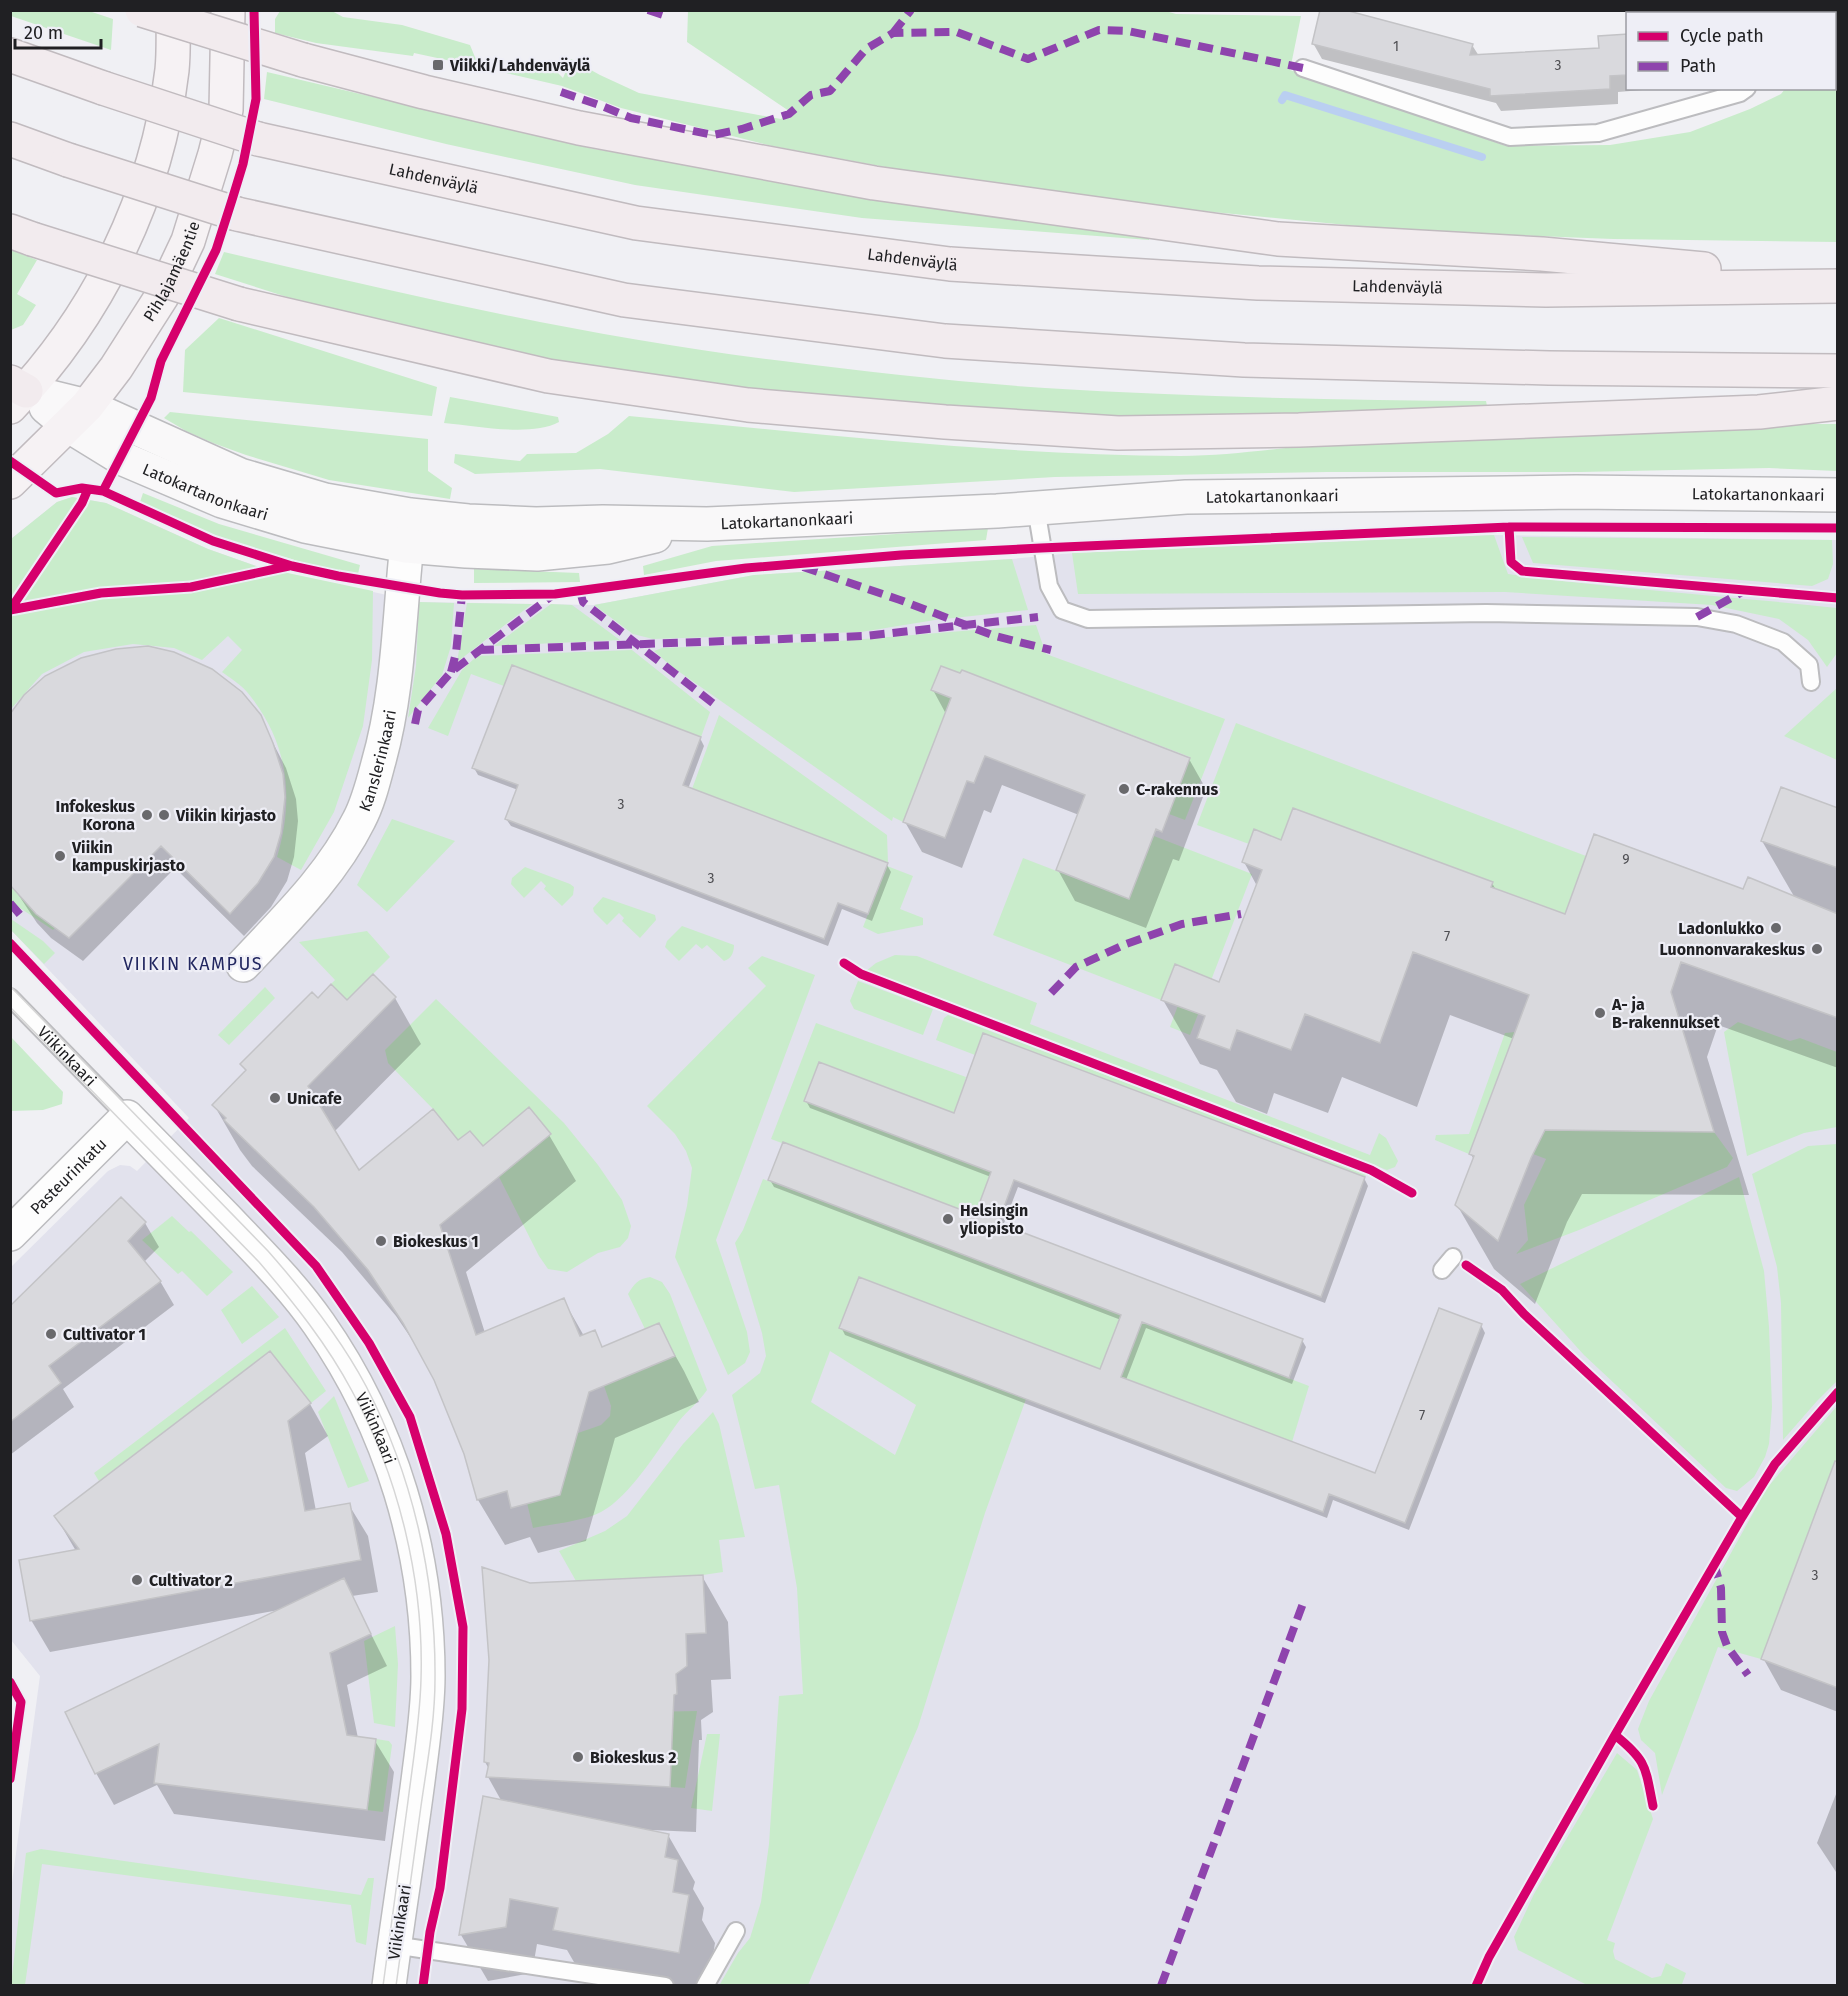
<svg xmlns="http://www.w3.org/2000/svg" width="1848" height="1996" font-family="'Fira Sans',sans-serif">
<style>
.built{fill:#e2e2ed}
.green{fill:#c9eccb;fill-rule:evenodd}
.shadow{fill:#0003}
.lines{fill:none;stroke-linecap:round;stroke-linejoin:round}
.stream{stroke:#bacff1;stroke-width:8}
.building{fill:#d9d9dd;stroke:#c3c3c6;stroke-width:1.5}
.lane-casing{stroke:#bcbcbf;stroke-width:20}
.street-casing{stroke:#bcbcbf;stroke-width:36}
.secondary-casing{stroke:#bcbcbf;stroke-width:36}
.primary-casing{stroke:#c1bbbf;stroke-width:36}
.highway-casing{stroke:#c1bbbf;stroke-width:36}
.lane{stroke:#fdfdfd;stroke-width:16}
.street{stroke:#fdfdfd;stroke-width:33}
.secondary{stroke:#f9f8f9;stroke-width:33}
.primary{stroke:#f6f2f4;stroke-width:33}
.highway{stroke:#f2ebee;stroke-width:33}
.tram{stroke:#d6d6d6;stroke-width:1.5}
.highway-bridge-casing{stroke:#c1bbbf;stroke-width:36;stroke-linecap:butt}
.highway-bridge{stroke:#f2ebee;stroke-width:33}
.quiet{stroke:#8e44ad;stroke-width:8;stroke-dasharray:15 8;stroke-linecap:butt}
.cycleway-casing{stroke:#eeeef6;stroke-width:13}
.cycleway{stroke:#d6006c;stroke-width:9}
.poi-dot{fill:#69696c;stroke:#eeeef6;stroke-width:2}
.labels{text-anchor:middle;stroke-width:4.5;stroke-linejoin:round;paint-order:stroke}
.number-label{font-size:14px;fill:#4e4e52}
.poi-label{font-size:16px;font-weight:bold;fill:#202023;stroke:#eeeef6;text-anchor:start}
.street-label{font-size:16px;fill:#202023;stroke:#eeeef6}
.neighbourhood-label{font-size:18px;letter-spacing:1.5px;fill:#222760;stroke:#eeeef6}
</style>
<rect width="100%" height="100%" fill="#f0f0f4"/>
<path class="built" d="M72 497 106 503 208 549 259 567 419 602 594 605 754 575 1012 559 1072 553 1494 535 1837 540V1985H11V1890L40 1676 11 1640V1267L108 1171 120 1165 130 1166 137 1171 189 1118 11 930V539L57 502Z"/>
<path class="green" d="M86 10 113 19 111 50 11 16V11Z
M1162 10 1176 14 1301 16 1290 70 1506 146 1610 145 1690 132 1750 109 1781 94 1785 89 1834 88V21L1837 18V242L1613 239 1408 231 1172 208 966 182 772 146 621 108 562 86 506 73 507 63 528 61 558 73 563 78 571 59 600 75 639 93 781 119 789 111 687 42 688 11Z
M280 11H332L343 17 402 25 470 45 479 67 414 53 413 56 316 43 275 33V19Z
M267 72 594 149 1149 236V240L862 218 635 185 446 144 264 99Z
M11 250 37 260 17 294 36 305 23 325 11 330Z
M224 252C407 295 596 339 783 361 870 372 957 382 1045 388 1191 397 1339 400 1486 401L1487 406 1474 409 1309 419 960 416 597 370 435 335 392 322 315 306 215 274Z
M219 318 437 387 432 416 183 392 185 350Z
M450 397 558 417 559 422C531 437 476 426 444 423Z
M170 412 428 439V471L452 488 450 499 329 480 246 455 213 443 186 431 164 418Z
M629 416C813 433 997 455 1181 456 1232 456 1283 447 1333 444 1501 436 1669 423 1838 424L1837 471 1769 468 1581 472H1327L1055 477 794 492 600 469 475 474 454 463 455 454 520 461 527 454 576 453 608 434Z
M143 493 219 524 360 565 358 574 322 568 215 537 140 502Z
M72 497 106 503 208 549 259 567 373 591 372 660 363 726 334 812 301 870 277 857C295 797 288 741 247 692 240 684 230 678 222 672L242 650 228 636 202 660 174 648 133 644 84 652 42 674 11 709V539L57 502Z
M988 528 986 540 716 561 644 575 643 566 712 546Z
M1494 535 1508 574C1618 589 1728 596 1837 608V653L1827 667 1808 640 1779 619 1712 605 1505 592 1078 594 1072 553Z
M1522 537 1832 540 1833 564 1828 579 1812 586 1533 563Z
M1012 559 1028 610 935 620 861 632 653 639 633 634 594 605 754 575Z
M474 569 579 573 580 582 474 583Z
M419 602 454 603 451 646 442 675 408 718 416 666Z
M467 603 532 604 457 662Z
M551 604 572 605 620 640 494 646Z
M1036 625 1046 654 1225 719 1185 820 1169 814 1190 757 962 670 903 822 893 817 892 821 671 666 654 651 662 648 839 641Z
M632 650 710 712 701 737 504 686 471 674 448 736 428 728 462 670 477 656Z
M1837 688V760L1784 736Z
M719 715 887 835 888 863 692 789Z
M1236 723 1586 856 1565 914 1491 887 1492 882 1294 809 1282 840 1249 844 1197 825Z
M392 819 455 841 387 912 357 885Z
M1154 836 1252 874 1190 1035 1170 1027 1191 970 1175 964 1161 1000 993 935 1023 858 1129 899Z
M887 866 913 876 900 909 923 918V925L878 934 863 927Z
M525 867 570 884 574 887 573 895 562 906 544 889 546 886 541 881 524 898 511 884 512 878Z
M10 885 36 914 55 928 53 930 11 902Z
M603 897 655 915 656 920 640 938 622 921 624 918 619 913 607 925 594 912 593 908Z
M11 919 43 941 55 953 44 964 11 930Z
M682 926 734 945C734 953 731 959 724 961L707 945 702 949 696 944 679 961 665 947 667 941Z
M367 931 390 957 347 1000 331 984 335 980 299 942Z
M895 955 917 956 1037 1003 1030 1024 1370 1155 1379 1133 1386 1138 1398 1161 1395 1167 1387 1170 866 971 876 963Z
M762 956 815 975 716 1240 747 1332 750 1352 745 1363 728 1375 675 1257 687 1206 692 1168 686 1151 675 1134 647 1106 766 986 748 968Z
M858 981 933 1009 923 1035 854 1009 850 1001Z
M265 987 275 998 229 1045 218 1035Z
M436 999 564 1123 598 1165 622 1200 631 1226 628 1238 620 1247 598 1253 567 1272 548 1269 539 1256 499 1177 550 1134 529 1108 483 1146 470 1131 458 1140 433 1109 388 1063 385 1050Z
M948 1015 1366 1174 1365 1177 983 1033 975 1055 936 1040 944 1018Z
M1738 1022 1790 1041 1800 1038 1837 1052V1127L1804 1133 1747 1156 1724 1032Z
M816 1023 966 1077 964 1084 1016 1104 1005 1132 819 1062 804 1100 991 1172 975 1215 771 1139Z
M1515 1032 1469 1154 1435 1140 1436 1135 1469 1134 1505 1033Z
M11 1037 63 1092 62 1104 43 1110 11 1111Z
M1545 1130 1714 1132 1733 1158 1727 1167 1579 1230 1516 1254 1528 1240 1524 1205 1546 1159 1533 1154Z
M1837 1144V1381L1817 1401 1783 1440 1781 1303 1777 1267 1752 1174 1808 1146Z
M1739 1177 1764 1271 1769 1327 1772 1407 1769 1444 1765 1457 1754 1477 1737 1491 1726 1488 1584 1355 1520 1284Z
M763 1179 1121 1315 1100 1369 859 1277 840 1327 1026 1399 985 1513 918 1727 808 1985 720 1984 738 1953 750 1938 761 1902 769 1844 779 1696 803 1694 797 1588 779 1485 755 1489 732 1395 760 1373 766 1356 762 1333 735 1243 743 1230ZM830 1351 916 1405 895 1455 811 1402Z
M172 1216 189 1232 191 1231 233 1272 207 1296 182 1271 178 1274 142 1240Z
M650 1277 662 1282 670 1294 707 1390C699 1402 688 1410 679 1421 659 1448 630 1497 601 1512 585 1521 552 1524 533 1528L527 1503 560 1495 578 1433 601 1425 610 1416 611 1406 604 1386 645 1329 628 1294C634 1284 638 1279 650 1277Z
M252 1286 279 1317 242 1344 221 1310Z
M1142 1322 1309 1386 1292 1442 1121 1377Z
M285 1328 326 1391 311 1403 270 1351 99 1481 94 1473Z
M334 1396 369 1481 348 1488 318 1412Z
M1837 1406V1492L1825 1488 1761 1659 1718 1647 1662 1795 1655 1753 1641 1740 1638 1729 1649 1701 1767 1488Z
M713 1412 719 1424 745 1537 719 1540 723 1572 703 1575 576 1581 559 1551 605 1531 627 1516 683 1444Z
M395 1626 398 1664 395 1727 374 1723 364 1641Z
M697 1711 685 1788 670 1787 672 1735 644 1712Z
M707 1734H720L712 1811 691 1808Z
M376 1739 389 1741 392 1745 383 1812 367 1810Z
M1617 1753 1637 1770 1653 1819 1607 1940 1615 1943 1613 1951 1615 1959 1652 1978 1661 1976 1666 1963 1686 1973 1682 1984 1686 1985H1587L1518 1950 1514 1937 1534 1894Z
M41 1849 361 1895 368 1878H374L366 1945 356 1942 351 1905 42 1864 25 1985H11L26 1853Z"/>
<path class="shadow" d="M1628 36V88H1667L1618 92V104L1501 111 1496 103 1322 59 1313 43 1472 45 1479 56 1601 49Z
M933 690 1189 759 1206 789 1179 861 1173 859 1146 928 1075 901 1058 870 1079 815 1002 785 991 813 984 810 962 868 922 852 905 822 946 714Z
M259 716 286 768 296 799 298 821 294 857 287 881 271 907 244 936 175 868 83 961 51 938 37 923 10 882Z
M700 738 704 746 688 789 887 865 891 872 872 921 842 909 828 946 511 826 506 819 518 790 478 775 474 768Z
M1838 809V1068L1718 1025 1707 1057 1749 1195 1582 1194 1567 1222 1535 1304 1494 1269 1457 1205 1474 1160 1471 1154 1514 1039 1450 1015 1417 1107 1342 1077 1328 1113 1274 1093 1267 1114 1236 1102 1217 1070 1200 1064 1163 1000 1220 984 1257 886 1244 862 1282 842 1492 883 1496 890 1566 916 1744 891 1795 898 1762 841Z
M373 976 395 998 421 1044 334 1132 359 1172 458 1142 482 1148 549 1135 576 1181 466 1272 485 1333 563 1299 584 1336 594 1332 603 1348 658 1325 684 1371 699 1402 615 1438 586 1541 538 1553 530 1537 505 1545 478 1500 465 1454 435 1380 421 1353 396 1316 342 1252 252 1166 240 1150 214 1105 246 1072 242 1064 318 1000 347 1002Z
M806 1101 954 1115 1364 1178 1368 1186 1325 1303 1018 1187 1003 1226 1302 1340 1306 1347 1292 1384 1146 1328 1126 1380 1376 1475 1481 1325 1485 1333 1409 1530 1333 1500 1327 1518 845 1335 841 1327 1101 1371 1121 1320 774 1187 770 1180 976 1217 991 1177 810 1108Z
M121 1200 145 1223 159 1247 144 1262 160 1281 174 1305 63 1389 74 1407 10 1455V1309Z
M270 1353 310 1404 328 1436 305 1453 316 1511 349 1505 368 1536 378 1592 352 1596 387 1666 347 1685 358 1738 375 1741 394 1772 385 1841 174 1814 157 1785 114 1805 96 1773 279 1610 50 1652 31 1620 76 1551 56 1517Z
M1838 1494V1712L1781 1690 1763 1658Z
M702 1576 728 1622 731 1679 711 1680 713 1712 701 1720 702 1740H699L696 1832 651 1830V1832L668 1835 695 1882 693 1889 704 1908 702 1920 715 1943 708 1986H632L582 1976 567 1950 537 1944 532 1973 488 1981 461 1935 484 1798 502 1802 488 1777 489 1769 485 1762 530 1585Z
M1838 1789V1875L1817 1843Z"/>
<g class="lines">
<path class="stream" d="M1282 100 1285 95 1482 157"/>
</g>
<path class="building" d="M1320 10H1345L1473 44 1470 55 1599 48 1598 36 1628 34V75L1610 76V89L1490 96V89L1312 44Z
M148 646 174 652 212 669 242 692 261 715 273 743 283 774 285 797 281 833 274 857 258 883 230 914 161 846 69 938 36 914 10 885V714L24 695 45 676 81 658 116 649Z
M512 665 701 737 683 785 888 863 868 914 838 903 824 939 505 819 518 785 472 768Z
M941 666 960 673 962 670 1190 758 1162 832 1156 829 1129 899 1056 870 1085 795 985 756 974 783 967 781 945 838 903 822 951 698 931 690Z
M1781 787 1838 808V868L1761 841Z
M1293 808 1493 882 1491 887 1565 914 1594 834 1743 889 1748 877 1838 914V1018L1681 962 1671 992 1714 1132 1545 1130 1531 1158 1498 1241 1455 1205 1474 1156 1469 1154 1529 995 1413 952 1380 1043 1305 1014 1291 1050 1237 1030 1230 1050 1197 1038 1205 1016 1161 1000 1175 964 1219 982 1262 870 1242 862 1254 829 1281 840Z
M373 974 396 997 308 1086 359 1170 433 1109 458 1140 470 1131 483 1146 529 1107 551 1134 440 1225 476 1335 564 1298 580 1336 595 1330 602 1347 659 1323 675 1356 589 1392 560 1495 511 1508 507 1491 477 1500 464 1454 434 1380 403 1323 368 1270 314 1207 224 1120 226 1118 212 1105 246 1070 240 1064 312 992 318 998 331 984 347 1000Z
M983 1033 1365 1177 1321 1297 1014 1180 998 1223 1303 1339 1289 1378 1142 1322 1121 1377 1375 1473 1439 1308 1482 1324 1405 1523 1329 1494 1323 1512 839 1328 859 1277 1100 1369 1121 1315 768 1180 783 1142 975 1215 991 1172 804 1101 819 1062 954 1113Z
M121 1197 146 1222 128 1241 161 1281 49 1366 61 1383 10 1422V1306Z
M270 1351 311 1403 288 1421 305 1511 350 1503 361 1560 30 1621 19 1560 79 1549 54 1516Z
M1835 1461 1838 1462V1688L1761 1659Z
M482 1567 530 1583 703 1575 706 1633 686 1634 687 1666 676 1674 677 1694 674 1695 670 1787 486 1777 489 1763 484 1762 489 1660Z
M344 1578 371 1634 330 1653 347 1735 376 1739 367 1810 154 1783 159 1744 95 1774 65 1712Z
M483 1796 669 1834 665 1857 678 1860 673 1892 689 1895 679 1953 553 1930 558 1908 510 1899 506 1927 459 1935Z"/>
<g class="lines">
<g class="lane-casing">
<g id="lane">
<path d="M1805 10V14"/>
<path d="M1303 68 1510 137 1598 133 1740 93 1747 88"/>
<path d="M1036 508 1049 586 1062 610 1088 619 1486 613 1697 617 1736 624 1783 642 1809 665 1811 682"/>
<path id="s1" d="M10 997 127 1117"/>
<path d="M1442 1270 1453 1257"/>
<path d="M394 1945 665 1986"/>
<path d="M705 1986 736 1931"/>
</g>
</g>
<g class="street-casing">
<g id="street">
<path id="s2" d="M243 965C285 920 331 876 359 820 368 803 373 783 378 764 401 684 399 600 410 517"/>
<path id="s3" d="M10 1234 127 1117C160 1151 193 1184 226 1218 258 1252 292 1285 319 1324 391 1427 428 1551 428 1676 428 1709 423 1741 419 1773 410 1844 398 1915 389 1986"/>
</g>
</g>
<g class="secondary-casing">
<g id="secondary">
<path id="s4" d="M26 391 87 406 240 475 325 500 410 515 468 521 536 524 603 522 707 524 997 511 1186 497 1576 492 1838 495"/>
<path id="s5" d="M46 407 69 426 121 458 222 501 305 526 406 546 466 551 537 554 608 547 655 536"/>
</g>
</g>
<g class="primary-casing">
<g id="primary">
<path d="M10 407C98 316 157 196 172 70 174 50 173 30 173 10"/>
<path id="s6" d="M10 482 87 406 116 368 162 296 188 241 215 154 226 110 228 10"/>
</g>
</g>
<g class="highway-casing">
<g id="highway">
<path d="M10 55 103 88"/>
<path d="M303 60 424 92 579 128 874 183 1278 239 1542 254 1704 269"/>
<path d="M10 139 68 160"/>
<path id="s7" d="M258 139 636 223 950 264 1258 283 1546 290 1838 286"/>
<path d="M237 214 624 300 945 341 1244 360 1549 368 1838 371"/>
<path d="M10 231 32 239"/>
<path d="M239 304 548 376 748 405 945 422 1118 433 1299 430 1759 412 1838 403"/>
<path d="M10 382 26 391"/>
</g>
</g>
<use href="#lane" class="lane"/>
<use href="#street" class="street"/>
<use href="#secondary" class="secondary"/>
<use href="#primary" class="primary"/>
<use href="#highway" class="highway"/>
<path class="tram" d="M10 986 268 1251C305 1293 340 1337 366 1386 413 1476 436 1579 435 1679 435 1722 427 1764 421 1806 413 1866 404 1925 396 1986
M10 1007 259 1262C294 1303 327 1344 352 1391 399 1477 424 1582 421 1679 420 1720 413 1761 408 1801 400 1863 391 1924 383 1986"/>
<g class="highway-bridge-casing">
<path id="highway-bridge" d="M142 10 303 60
M103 88 258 139
M68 160 237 214
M32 239 239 304"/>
</g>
<use href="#highway-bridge" class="highway-bridge"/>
<path class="quiet" d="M648 10 663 15
M893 33 911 10
M561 92 602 106 631 118 713 135 742 129 789 114 811 95 830 91 866 49 893 33 957 32 1028 59 1099 30 1128 31 1303 68
M803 567 900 600 995 636 1051 650
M580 591 583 602 719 708
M1697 617 1742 592
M479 650 865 636 1038 617
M451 672 456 653 462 595
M415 724 418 710 451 672 553 595
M10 903 22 917
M1051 993 1076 967 1126 944 1182 924 1241 914
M1714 1563 1721 1588 1722 1632 1727 1646 1748 1675
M1161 1986 1305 1598"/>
<g class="cycleway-casing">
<path id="cycleway" d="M10 461 56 493 82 488 103 491 213 541 292 566 338 576 440 593 462 595 555 594 746 568 901 555 1041 548 1509 527 1838 528
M103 491 151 398 161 361 216 250 232 200 243 164 256 99 254 10
M1509 527 1511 562 1522 571 1838 598
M10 610 101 593 191 587 289 566
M10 610 82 503 88 489
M10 943 316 1266 369 1343 410 1417 446 1534 463 1627 462 1709 440 1888 430 1932 423 1986
M844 963 861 974 1371 1170 1412 1193
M1466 1265 1502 1290 1524 1314 1742 1517
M10 1682 21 1702 10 1779
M1615 1735C1647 1761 1645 1766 1653 1806
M1476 1986 1489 1957 1615 1735 1742 1517 1775 1464 1838 1392"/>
</g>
<use href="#cycleway" class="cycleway"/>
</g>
<g class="poi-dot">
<rect x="432" y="59" width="12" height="12" rx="3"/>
<circle cx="1124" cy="789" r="6"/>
<circle cx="147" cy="815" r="6"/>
<circle cx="164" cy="815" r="6"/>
<circle cx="60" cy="856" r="6"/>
<circle cx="1776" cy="928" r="6"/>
<circle cx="1817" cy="949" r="6"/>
<circle cx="1600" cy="1013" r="6"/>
<circle cx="275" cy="1098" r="6"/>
<circle cx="948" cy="1219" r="6"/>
<circle cx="381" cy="1241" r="6"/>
<circle cx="51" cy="1334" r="6"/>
<circle cx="137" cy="1580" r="6"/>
<circle cx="578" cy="1757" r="6"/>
</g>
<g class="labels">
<g class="number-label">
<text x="1396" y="51">1</text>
<text x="1558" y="70">3</text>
<text x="621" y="809">3</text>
<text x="1626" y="864">9</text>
<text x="711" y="883">3</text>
<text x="1447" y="941">7</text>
<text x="1422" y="1420">7</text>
<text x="1815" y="1580">3</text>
</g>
<g class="poi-label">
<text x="450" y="71">Viikki/Lahdenväylä</text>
<text x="1136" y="795">C-rakennus</text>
<text x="135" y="812" text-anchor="end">Infokeskus<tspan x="135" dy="18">Korona</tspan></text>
<text x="176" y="821">Viikin kirjasto</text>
<text x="72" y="853">Viikin<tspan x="72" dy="18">kampuskirjasto</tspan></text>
<text x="1764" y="934" text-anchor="end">Ladonlukko</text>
<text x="1805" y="955" text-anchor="end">Luonnonvarakeskus</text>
<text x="1612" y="1010">A- ja<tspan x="1612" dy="18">B-rakennukset</tspan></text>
<text x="287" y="1104">Unicafe</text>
<text x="960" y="1216">Helsingin<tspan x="960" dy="18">yliopisto</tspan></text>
<text x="393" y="1247">Biokeskus 1</text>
<text x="63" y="1340">Cultivator 1</text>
<text x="149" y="1586">Cultivator 2</text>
<text x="590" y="1763">Biokeskus 2</text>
</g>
<g class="street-label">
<text dy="6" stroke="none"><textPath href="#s7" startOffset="180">Lahdenväylä</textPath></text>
<text dy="6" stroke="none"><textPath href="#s7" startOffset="666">Lahdenväylä</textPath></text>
<text dy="6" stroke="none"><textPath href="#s6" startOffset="268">Pihlajamäentie</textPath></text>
<text dy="6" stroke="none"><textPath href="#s7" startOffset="1152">Lahdenväylä</textPath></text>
<text dy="6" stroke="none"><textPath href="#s5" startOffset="182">Latokartanonkaari</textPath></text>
<text dy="6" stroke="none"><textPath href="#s4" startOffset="1755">Latokartanonkaari</textPath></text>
<text dy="6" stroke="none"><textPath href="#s4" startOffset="1269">Latokartanonkaari</textPath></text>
<text dy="6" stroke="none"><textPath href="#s4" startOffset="783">Latokartanonkaari</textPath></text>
<text dy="6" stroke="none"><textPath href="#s2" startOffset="249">Kanslerinkaari</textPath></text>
<text dy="6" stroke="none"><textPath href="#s1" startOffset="82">Viikinkaari</textPath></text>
<text dy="6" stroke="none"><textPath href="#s3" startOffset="82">Pasteurinkatu</textPath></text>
<text dy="6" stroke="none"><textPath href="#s3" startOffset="567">Viikinkaari</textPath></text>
<text transform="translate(399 1922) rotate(-81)" y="6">Viikinkaari</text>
</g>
<g class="neighbourhood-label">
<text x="193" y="970">VIIKIN KAMPUS</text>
</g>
</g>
<rect width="1848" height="1996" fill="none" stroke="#202023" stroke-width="24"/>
<rect x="1626" y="12" width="210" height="78" fill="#eeeef6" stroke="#9c9ca2" stroke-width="1.5"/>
<rect x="1638" y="32" width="30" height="9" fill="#d6006c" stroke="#9c9ca2" stroke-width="1.5"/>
<text x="1680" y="42" font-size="18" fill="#202023">Cycle path</text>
<rect x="1638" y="62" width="30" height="9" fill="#8e44ad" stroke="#9c9ca2" stroke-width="1.5"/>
<text x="1680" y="72" font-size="18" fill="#202023">Path</text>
<path d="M15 39v9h86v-9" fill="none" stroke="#202023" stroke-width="3"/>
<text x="24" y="39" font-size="18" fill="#202023" stroke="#eeeef6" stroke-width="4.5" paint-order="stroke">20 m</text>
</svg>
